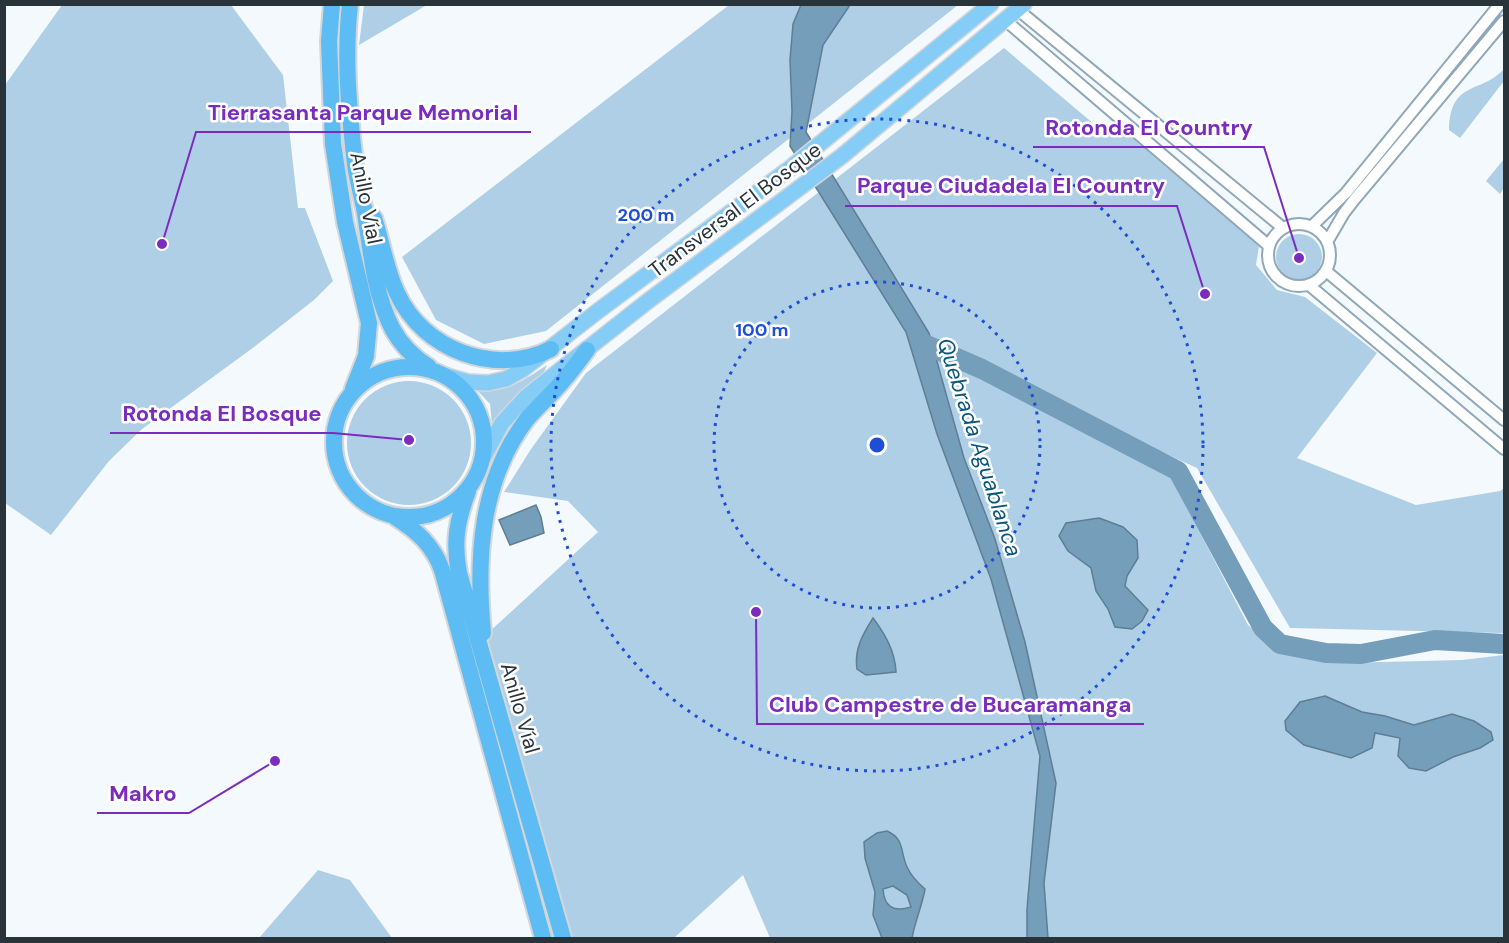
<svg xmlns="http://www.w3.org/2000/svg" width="1509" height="943" font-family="'DM Sans',sans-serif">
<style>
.green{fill:#afcfe7}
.water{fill:#759ebb;stroke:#5e7e94;stroke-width:1.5;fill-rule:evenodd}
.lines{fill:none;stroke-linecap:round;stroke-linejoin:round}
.river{stroke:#759ebb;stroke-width:20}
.minor-casing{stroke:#8ea7b9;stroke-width:14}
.primary-casing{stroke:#d4d6d8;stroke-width:18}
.trunk-casing{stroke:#d4d6d8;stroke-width:20}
.minor{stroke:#fff;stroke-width:10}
.primary{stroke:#85cdf6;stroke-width:15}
.trunk{stroke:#5cbcf3;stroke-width:16}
.ring{fill:none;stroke:#1d4ed8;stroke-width:3;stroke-dasharray:3 6}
.labels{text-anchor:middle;stroke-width:5;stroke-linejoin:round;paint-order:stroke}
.street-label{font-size:21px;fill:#29333a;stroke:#fff}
.water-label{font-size:22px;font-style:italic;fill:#09557c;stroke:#fff}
.centre{fill:#1d4ed8;stroke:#fff;stroke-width:3}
.ring-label{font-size:18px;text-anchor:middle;font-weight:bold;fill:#1d4ed8;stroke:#fff;stroke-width:5;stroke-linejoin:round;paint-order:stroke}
.leader{fill:none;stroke:#7b2cbf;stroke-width:2}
.callout-dot{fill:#7b2cbf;stroke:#fff;stroke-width:2}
.callout-label{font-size:22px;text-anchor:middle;font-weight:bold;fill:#7b2cbf;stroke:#fff;stroke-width:5;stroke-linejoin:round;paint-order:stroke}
</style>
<rect width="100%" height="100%" fill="#f4f9fd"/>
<path class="green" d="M62 5H231L283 75 298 208H305L333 281 314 300 254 347 142 429 109 461 51 535 5 503V85Z
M364 5V4L427 5 359 45Z
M729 5H958L546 331 484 344 436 320 402 257Z
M1004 48 1101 130 1119 127 1259 246 1256 265 1277 290 1305 297 1377 353 1297 458 1416 505 1500 491 1504 488V633L1290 628 1197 468 987 373 1170 475 1248 625 1283 653 1343 663 1462 660 1504 655V938H1048L1044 883 1056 782 1025 642 995 539 964 458 934 352 966 363 934 348 897 317 906 332 937 434 991 579 1040 756 1027 909V938H770L743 875 674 938H562L475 645 598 532 568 501 504 492 531 449 586 373Z
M1504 69V81L1460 138 1449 130C1450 80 1481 94 1504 69Z
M1504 159V188L1500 194 1486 181Z
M1276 257a23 23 0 1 1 46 0a23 23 0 1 1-46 0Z
M547 365 543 374 505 407 492 424 490 404 475 388C502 396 524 380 547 365Z
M347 443a62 62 0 1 1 124 0a62 62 0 1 1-124 0Z
M318 870 350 880 392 938H259Z"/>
<path class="water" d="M801 5H850L823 45 806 132 929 333 964 458 995 539 1025 642 1056 783 1044 883 1048 938H1027V909L1040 756 991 579 937 434 906 332 790 146 792 111 790 60 793 24Z
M536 505 541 517 544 533 510 545 499 520Z
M1099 518 1123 527 1137 540 1138 558 1127 576 1125 586 1148 610 1142 621 1132 629 1115 627 1108 609 1096 591 1091 568 1068 551 1059 536 1066 523Z
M873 618C885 634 895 651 896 672L866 675 857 669C854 649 863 634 873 618Z
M1325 696 1362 712 1385 716 1414 725 1452 714 1474 721 1491 732 1493 740 1480 748 1453 757 1426 771 1409 768 1398 756 1400 738 1375 733 1372 748 1351 758 1304 745 1286 730 1285 721 1300 702Z
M887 831C905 839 900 852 907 867 911 876 918 883 925 889 922 906 915 921 912 938H882L873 915 875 892 865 858 864 842 877 833ZM893 886 907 895 911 907C893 913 884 906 883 889Z"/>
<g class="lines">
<path class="river" d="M924 344 982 369 1178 471 1263 628 1280 644 1326 653 1361 654 1435 640 1504 644"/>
<g class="minor-casing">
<path id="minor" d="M1017 9 1283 228
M1005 20 1269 246
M1268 255a31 31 0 1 1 62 0a31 31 0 1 1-62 0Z
M1312 226 1346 193 1500 4
M1327 242 1344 213 1354 200 1504 21
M1326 271 1504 420
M1309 285 1504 449"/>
</g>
<g class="primary-casing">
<path id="primary" d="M447 376 468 382 488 383 506 379 522 370 598 311 789 169 991 4
M483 458 502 423 526 397 648 301 842 156 1024 4"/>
</g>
<g class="trunk-casing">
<path id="trunk" d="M332 4 329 41 333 144 345 222 369 323 366 356 353 389
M350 4C344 57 349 111 355 164 357 180 362 196 365 213 371 251 374 293 392 328 401 345 413 357 429 367
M374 218C382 242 386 270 397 293 423 350 495 377 551 349
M334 442a75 75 0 1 1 150 0a75 75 0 1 1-150 0Z
M468 491C457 521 453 542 459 573L563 938
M395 517C417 531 433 545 442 570L543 938
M483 633C476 558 480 481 527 419 538 406 551 395 562 382 571 372 579 361 587 350"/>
</g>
<use href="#minor" class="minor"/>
<use href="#primary" class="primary"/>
<use href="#trunk" class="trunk"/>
</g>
<g class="ring">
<circle cx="877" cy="445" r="163"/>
<circle cx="877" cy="445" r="326"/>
</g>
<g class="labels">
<g class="street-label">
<text transform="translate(366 198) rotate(79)" y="7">Anillo Víal</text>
<text transform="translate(735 210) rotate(-37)" y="7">Transversal El Bosque</text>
<text transform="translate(520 708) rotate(74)" y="7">Anillo Víal</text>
</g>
<g class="water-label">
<text transform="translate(980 447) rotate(72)" y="8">Quebrada Aguablanca</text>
</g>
</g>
<circle cx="877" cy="445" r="9" class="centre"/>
<g class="ring-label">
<text x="646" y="221">200 m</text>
<text x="762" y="336">100 m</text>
</g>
<path class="leader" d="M162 244L196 132H531M1299 258L1264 147H1033M1205 294L1177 206H845M409 440L333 433H110M756 612L757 724H1144M275 761L189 813H97"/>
<g class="callout-dot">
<circle cx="162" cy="244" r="6"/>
<circle cx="1299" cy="258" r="6"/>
<circle cx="1205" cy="294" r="6"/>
<circle cx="409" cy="440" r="6"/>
<circle cx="756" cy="612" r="6"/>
<circle cx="275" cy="761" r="6"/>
</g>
<g class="callout-label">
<text x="363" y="120">Tierrasanta Parque Memorial</text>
<text x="1149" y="135">Rotonda El Country</text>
<text x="1011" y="193">Parque Ciudadela El Country</text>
<text x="222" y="421">Rotonda El Bosque</text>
<text x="950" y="712">Club Campestre de Bucaramanga</text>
<text x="143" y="801">Makro</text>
</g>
<rect width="1509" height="943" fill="none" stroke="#29333a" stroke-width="12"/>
</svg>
